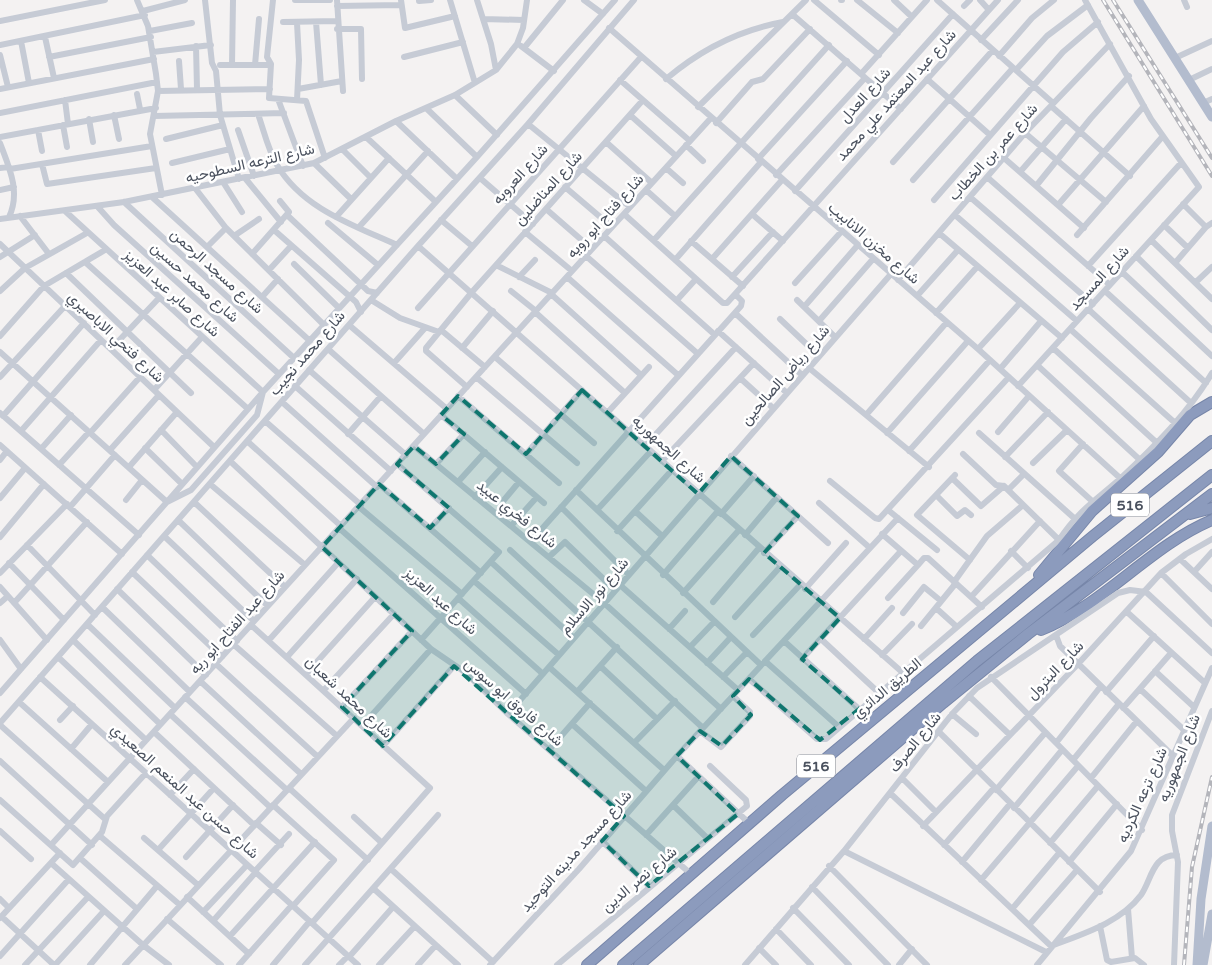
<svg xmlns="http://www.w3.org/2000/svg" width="1212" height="965" font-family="'Varela Round',Vazirmatn,sans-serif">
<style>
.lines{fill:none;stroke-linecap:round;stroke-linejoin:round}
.highway-casing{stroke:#7786a9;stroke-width:12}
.minor{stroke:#c6cbd5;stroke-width:6}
.major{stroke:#b3bcce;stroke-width:9}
.highway{stroke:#8c9bbd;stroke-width:10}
.rail-casing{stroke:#b4b5bb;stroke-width:4}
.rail{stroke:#fff;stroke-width:2;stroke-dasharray:5.5;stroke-linecap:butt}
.marked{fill:#0f766e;fill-opacity:0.2;stroke:#0f766e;stroke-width:4;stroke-dasharray:10 6;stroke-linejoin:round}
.labels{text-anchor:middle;stroke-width:5;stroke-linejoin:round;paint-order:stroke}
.shield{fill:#fff;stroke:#80858e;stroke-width:1}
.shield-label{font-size:14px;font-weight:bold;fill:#4a515e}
.street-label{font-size:15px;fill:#4a515e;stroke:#fff}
</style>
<rect width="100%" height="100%" fill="#f4f2f2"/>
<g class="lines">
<g class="highway-casing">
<path id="highway" d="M1190 514 1212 508
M1039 575 1092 511 1158 452 1190 415 1212 402
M1041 630C1105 604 1150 546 1212 520
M587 965 782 795 1093 536 1212 441
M623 965 977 661 1212 475
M639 965 943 703 1028 634 1212 494"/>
</g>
<path class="minor" d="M137 0 148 26 156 74 158 91 150 134 162 195
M205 0 212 63 216 71 220 115 239 179
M273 0 267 57 271 64 269 98 306 101 325 158
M295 0H330
M337 0 343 91
M401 0 405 28 455 16
M450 0 475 83
M477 0 491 44 496 70
M584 0 603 14
M814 0 879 55
M841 0H842
M857 0 898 33
M894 0 912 17
M937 0 1053 103
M980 0 989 10
M1184 0 1187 7
M419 1 431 0
M337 6 401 5
M964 6 970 0
M143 11 185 0
M792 14 901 109
M483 19 524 20
M0 21 105 0
M283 22 337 21
M316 22 321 85
M609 28 978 349 1120 478
M337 29H361L362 79
M150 31 192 23
M45 37 54 78
M981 40 1018 0
M21 41 29 83
M0 45 145 15
M196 46 197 89
M521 46 554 71
M524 48 563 0
M153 52 211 45
M0 55 8 87
M999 56 1032 18 1054 0
M49 57 151 37
M404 57 463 42
M1175 58 1212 41
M179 61 181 89
M220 65H271
M232 65 233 0
M255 65 259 19
M1016 70 1047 36 1088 5
M861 74 927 0
M666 79C700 50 739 30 783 22
M927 79 990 135
M620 80 690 141
M1189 80 1212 69
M0 89 154 59
M298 89 342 81
M158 91 270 89
M137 94 140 109
M455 95 497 135
M278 99 303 166
M65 100 68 124
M297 100 299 60 297 23
M1203 103 1212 99
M1051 106 1130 176
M698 107 806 0
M426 108 477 157
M0 113 157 82
M258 114C264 131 268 150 277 165 303 209 353 225 397 245
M114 115 119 139
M630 115 676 156
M154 116 284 113
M89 119 93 142
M396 121 457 179
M716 123 752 82 763 79 810 29
M528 124 630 207
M63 125 67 147
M38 130 42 151
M238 130 254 176
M1025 133 1106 202
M0 137 156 108
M366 137 436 202
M166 139 223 125
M606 142 652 183
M0 143C9 167 21 192 9 217
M686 145 703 161
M342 149 371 178
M1004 158 1084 228
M758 159 847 61
M893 162 993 50
M172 163 230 149
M314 163 351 199
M42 164 47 184 156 168
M0 168 9 167
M666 168 683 183
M10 169 152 146
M1020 172 1066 119
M776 175 865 78
M987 177 1110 285
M245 178 281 222
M480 178 533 224
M913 180 1013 68
M223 182 242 212
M1036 186 1091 118 1129 76
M565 187 612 227
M195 188 226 228 324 325
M0 190 14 187
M646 190 675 216
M795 191 953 14
M152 197 310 341
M970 197 1093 304
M934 200 1063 52 1098 22
M124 202 294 358
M1183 204 1206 227 1212 223
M1058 205 1144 106
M97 206 114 225 279 374
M546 209 592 249
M624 214 723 303H727L998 0
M752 214 783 241
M287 215 368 291 377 293
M955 215 1077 321
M20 216 49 254
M336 217 389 158
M0 219 124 202 314 163 396 121 455 95 496 70 517 44 523 28 527 0
M441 220 472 246
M328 223 378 265
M1164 225 1188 248
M359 227 428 151
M274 230 356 302 361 312
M525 232 572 271
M939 233 1062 338
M1077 235 1163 136
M234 236 259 219
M604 236 715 335
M654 240 829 45
M1151 240 1212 299
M691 241 743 286
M0 244 214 447
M418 246 902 672
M207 247 226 228
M252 254 289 212 280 201
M586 256 697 353
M1136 256 1212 330
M0 257 35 235
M712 259 782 180
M675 260 761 162
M85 262 248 409
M1175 263 1206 227
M294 264 339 308
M496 265 552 293
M1088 266 1181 163
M269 270 291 246
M1122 272 1212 356
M66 273 191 393
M519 277 535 260
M567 277 678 375
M732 277 773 232
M898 280 1025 133 1110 44
M1196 282 1212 267
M795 283 841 232
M0 291 25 268 87 233
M511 291 536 311
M1105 291 1206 383
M551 294 641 375
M917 296 958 250
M262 297 278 279
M371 300 400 318 439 332
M677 300 696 279
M797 300 835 337
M804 307 857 246
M418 308 641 57
M1088 309 1191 403
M535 312 625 393
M735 313 802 375
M936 313 977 267
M780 319 819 356
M819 321 873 259
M349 325 447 409
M1070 329 1174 422
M441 330 485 367
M718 331 787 393
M0 336 44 286 105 250
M462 348 493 311
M1053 348 1156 442
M111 349 159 298
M328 349 424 434
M978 349 1020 303
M0 352 167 502 191 490 257 415 263 392 65 211
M495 357 594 443
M394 363 425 328
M1037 365 1139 459
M809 368 929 467
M1000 369 1041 321
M309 370 406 455
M0 377 65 306
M476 377 577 463
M740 378 773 408
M295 386 391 471
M1018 386 1199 187 1151 119 1085 0
M467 387 426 351V348L472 292 643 100
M154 390 202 337
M458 396 559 483
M282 402 377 487
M608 412 649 367
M0 413 139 535
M441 415 544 503
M866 415 947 322
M3 416 84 323
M265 421 361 505
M161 430 197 467
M21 431 101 340
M998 432 1029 396
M90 433 140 377
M887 433 968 341
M979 433 1074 518
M348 434 381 396
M247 441 341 526
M1083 444 1059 471 1092 501
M0 445 122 554
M414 446 604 603 721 709
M645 446 736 347
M145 448 182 484
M41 449 71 415
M110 450 159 395
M909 451 990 360
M526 454 582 390
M963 454 996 485 1004 486 1059 540
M731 456 828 543
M1005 457 1048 412
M0 460 7 451
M230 461 431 649 466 673 508 714 691 874
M662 461 754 363
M1033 463 1067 430
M397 464 499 552 421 640
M436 464 464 434
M59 465 89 432
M129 467 177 412
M955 475 917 515 970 560
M952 478 981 506 1004 486
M830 481 875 518 879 519 1009 377
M458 482 485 452
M210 484 305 565
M379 484 481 573
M576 490 761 665
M1008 490 1024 474
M936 495 957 516 965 510 971 515
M475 497 502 467
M0 498 25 468
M126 500 142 480
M504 500 519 482
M194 502 285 587
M819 503 870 548
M70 507 115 455
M359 507 462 594
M561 507 629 575
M597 510 651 451
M888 510 937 550
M635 511 662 536
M721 514 754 476
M178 520 268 606
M511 526 537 497
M339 528 526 694
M430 528 449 508
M617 531 672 470
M882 534 918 565 924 558H928L982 607
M745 535 777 497
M164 536 254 621
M0 537 44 484
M531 541 741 306 742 301 735 294
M27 545 95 615
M510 550 703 728
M1011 551 1028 568
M764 553 798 516
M147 555 237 641
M550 556 565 542 615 590
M1180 559 1212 589
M491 562 574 638
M9 563 64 620
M132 572 222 657
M1194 572 1212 552
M0 573 67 504
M1161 573 1212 624
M663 575 718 511
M474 581 559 655
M954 582 987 536 1023 505
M620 585 738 690
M0 587 47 640
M117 589 206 675
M805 589 846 543
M683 593 739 530
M971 597 1040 521
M458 598 543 674
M888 598 918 565
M713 602 759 548
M0 603 8 596
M14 603 87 522
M102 607 190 692
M936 608 957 627
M1127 612 1205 683
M903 613 924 587 941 601
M735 617 780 567
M87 624 175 708
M251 625 430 788 312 923
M921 626 956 583
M669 629 685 611
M753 635 800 585
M1056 635 1060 646 1173 756
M821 639 878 692
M864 639 892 608
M0 640 21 669
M73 640 160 724
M269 640 338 563
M784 641 859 709
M233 644 337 736
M690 647 714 622
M882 655 912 624
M58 657 146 740
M287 657 357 579
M802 659 901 551
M765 661 839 727
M707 663 731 637
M216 664 318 757
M600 666 657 719
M549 667 664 770
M1155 671 1194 707
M306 674 375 597
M40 677 358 965
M723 677 747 652
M991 677 1142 830
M749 679 817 739H826L1059 540C1079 510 1095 501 1121 478 1154 447 1189 412 1212 373
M200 681 301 774
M1140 689 1184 730
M324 690 394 614
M577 692 617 647
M1106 692 1154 636
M0 693 263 392 477 157 615 0
M969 696 1010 735
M185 697 287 790
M19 702 108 782
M342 707 412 631
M1123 708 1171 653
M170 714 270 807
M508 714 891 274
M952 714 976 734
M60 720 73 706
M0 723 418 246 528 124 634 0
M572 724 646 791
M0 725 105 819
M362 726 431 649
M700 731 721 747 750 716V712L733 696
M154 732 254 825
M939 732 1100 892
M634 743 675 701
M1056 743 1101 686
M383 746 454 666
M71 749 92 724
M549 750 590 703
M677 756 749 823
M1073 760 1119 704
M0 761 92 845
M902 778 936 812
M1091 778 1137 721
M289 788 368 860
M996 790 1045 733
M890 793 1051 946C1082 934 1120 923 1141 895 1152 879 1152 855 1177 855
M170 795 194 769
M0 800 73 865 102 832 107 816 146 773
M273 805 334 860 293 906
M673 805 707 838
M1014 808 1062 750
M354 817 382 843
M256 823 281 845
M923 826 1078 664 1161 573 1186 554 1212 539
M0 831 31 859
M646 835 698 777
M100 836 180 905
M144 838 198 885
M602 841 649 886
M1050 843 1098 786
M51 845 711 118
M944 845 994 788
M158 850 214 788
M844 851 1046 952
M186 857 233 805
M80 858 137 909
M962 862 1010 804
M1069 862 1117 804
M51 863 143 945 169 965
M829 866 927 965
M391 869 493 962
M255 871 289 834
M981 880 1078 766
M812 887 888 965
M374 889 458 965
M187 897 249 954
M0 899 9 908
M793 908 849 965
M1012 909 1060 852
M1128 909 1132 958
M203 912 247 865
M2 917 54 965
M0 918 60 853
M167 919 221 965
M213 921 256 872
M1029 925 1077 870
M1100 926 1107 960 1111 962 1135 958 1144 965
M776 929 811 965
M230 936 315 842
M759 948 776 965
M0 956 69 879
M349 957 393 907
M25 965 88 897
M55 965 104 911
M90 965 157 886
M125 965 354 718
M239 965 292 905
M273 965 310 921
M305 965 438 815
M339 965 348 956
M379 965 415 926
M418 965 436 945
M490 965 579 869 677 756 898 518
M557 965 747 806 746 800 710 766
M745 965 844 851 952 714 977 688 1118 593 1130 590 1146 592 1212 653
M899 965 912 949
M1037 965 1131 851 1212 668
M1174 965 1178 862 1172 831V815L1212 711"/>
<path class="major" d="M1138 0 1212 117
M1197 965 1201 899 1212 826
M1203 965 1212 914"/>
<use href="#highway" class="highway"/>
<g class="rail-casing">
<path id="rail" d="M1103 0 1212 176
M1113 0 1212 158
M1184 965 1192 867 1212 777"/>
</g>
<use href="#rail" class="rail"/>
</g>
<path class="marked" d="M582 390 698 494 731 456 798 516 764 553 840 618 802 659 859 709 820 740 749 679 733 696 751 715 722 746 700 731 677 756 738 814 649 886 602 841 624 816 454 666 383 746 342 707 412 631 322 547 379 484 430 528 449 508 397 464 414 446 436 464 464 434 441 415 458 396 526 454Z"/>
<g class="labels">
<g class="shield">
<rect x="1111" y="493.5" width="38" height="23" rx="4"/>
<rect x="797" y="754.5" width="38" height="23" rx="4"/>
</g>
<g class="shield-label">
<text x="1130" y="510">516</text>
<text x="816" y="771">516</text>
</g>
<g class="street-label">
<text transform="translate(865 95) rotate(-48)" y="5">شارع العدل</text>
<text transform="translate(896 95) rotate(-48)" y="5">شارع عبد المعتمد علي محمد</text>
<text transform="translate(993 152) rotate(-48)" y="5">شارع عمر بن الخطاب</text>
<text transform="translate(250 163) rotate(-13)" y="5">شارع الترعه السطوحيه</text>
<text transform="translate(520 174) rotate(-48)" y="5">شارع العروبه</text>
<text transform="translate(548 188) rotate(-48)" y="5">شارع المناضلين</text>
<text transform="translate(605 216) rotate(-48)" y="5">شارع فتاح ابو رويه</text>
<text transform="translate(874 243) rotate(41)" y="5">شارع مخزن الانابيب</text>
<text transform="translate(217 271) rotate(42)" y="5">شارع مسجد الرحمن</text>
<text transform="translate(1099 278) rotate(-48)" y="5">شارع المسجد</text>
<text transform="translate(195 282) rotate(42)" y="5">شارع محمد حسين</text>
<text transform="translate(172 293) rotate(42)" y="5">شارع صابر عبد العزيز</text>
<text transform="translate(116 337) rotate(43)" y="5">شارع فتحي الاباصيري</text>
<text transform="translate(307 353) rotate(-49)" y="5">شارع محمد نجيب</text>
<text transform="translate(785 375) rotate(-49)" y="5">شارع رياض الصالحين</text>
<text transform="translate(669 449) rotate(42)" y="5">شارع الجمهوريه</text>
<text transform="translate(517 514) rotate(39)" y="5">شارع فخري عبيد</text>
<text transform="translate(594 596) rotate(-49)" y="5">شارع نور الاسلام</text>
<text transform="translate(441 601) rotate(42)" y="5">شارع عبد العزيز</text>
<text transform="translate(237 622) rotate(-48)" y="5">شارع عبد الفتاح ابو ريه</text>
<text transform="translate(1055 670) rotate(-46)" y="5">شارع البترول</text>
<text transform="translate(887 688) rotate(-40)" y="5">الطريق الدائري</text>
<text transform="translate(349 697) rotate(43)" y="5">شارع محمد شعبان</text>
<text transform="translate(514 702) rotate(41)" y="5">شارع فاروق ابو سوس</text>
<text transform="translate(915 742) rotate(-51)" y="5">شارع الصرف</text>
<text transform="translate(1179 758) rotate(-69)" y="5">شارع الجمهوريه</text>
<text transform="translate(185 791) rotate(42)" y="5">شارع حسن عبد المنعم الصعيدي</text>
<text transform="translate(1142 795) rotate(-66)" y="5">شارع ترعه الكرديه</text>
<text transform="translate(576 851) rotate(-48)" y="5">شارع مسجد مدينه التوحيد</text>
<text transform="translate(639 879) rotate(-40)" y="5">شارع نصر الدين</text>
</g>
</g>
</svg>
